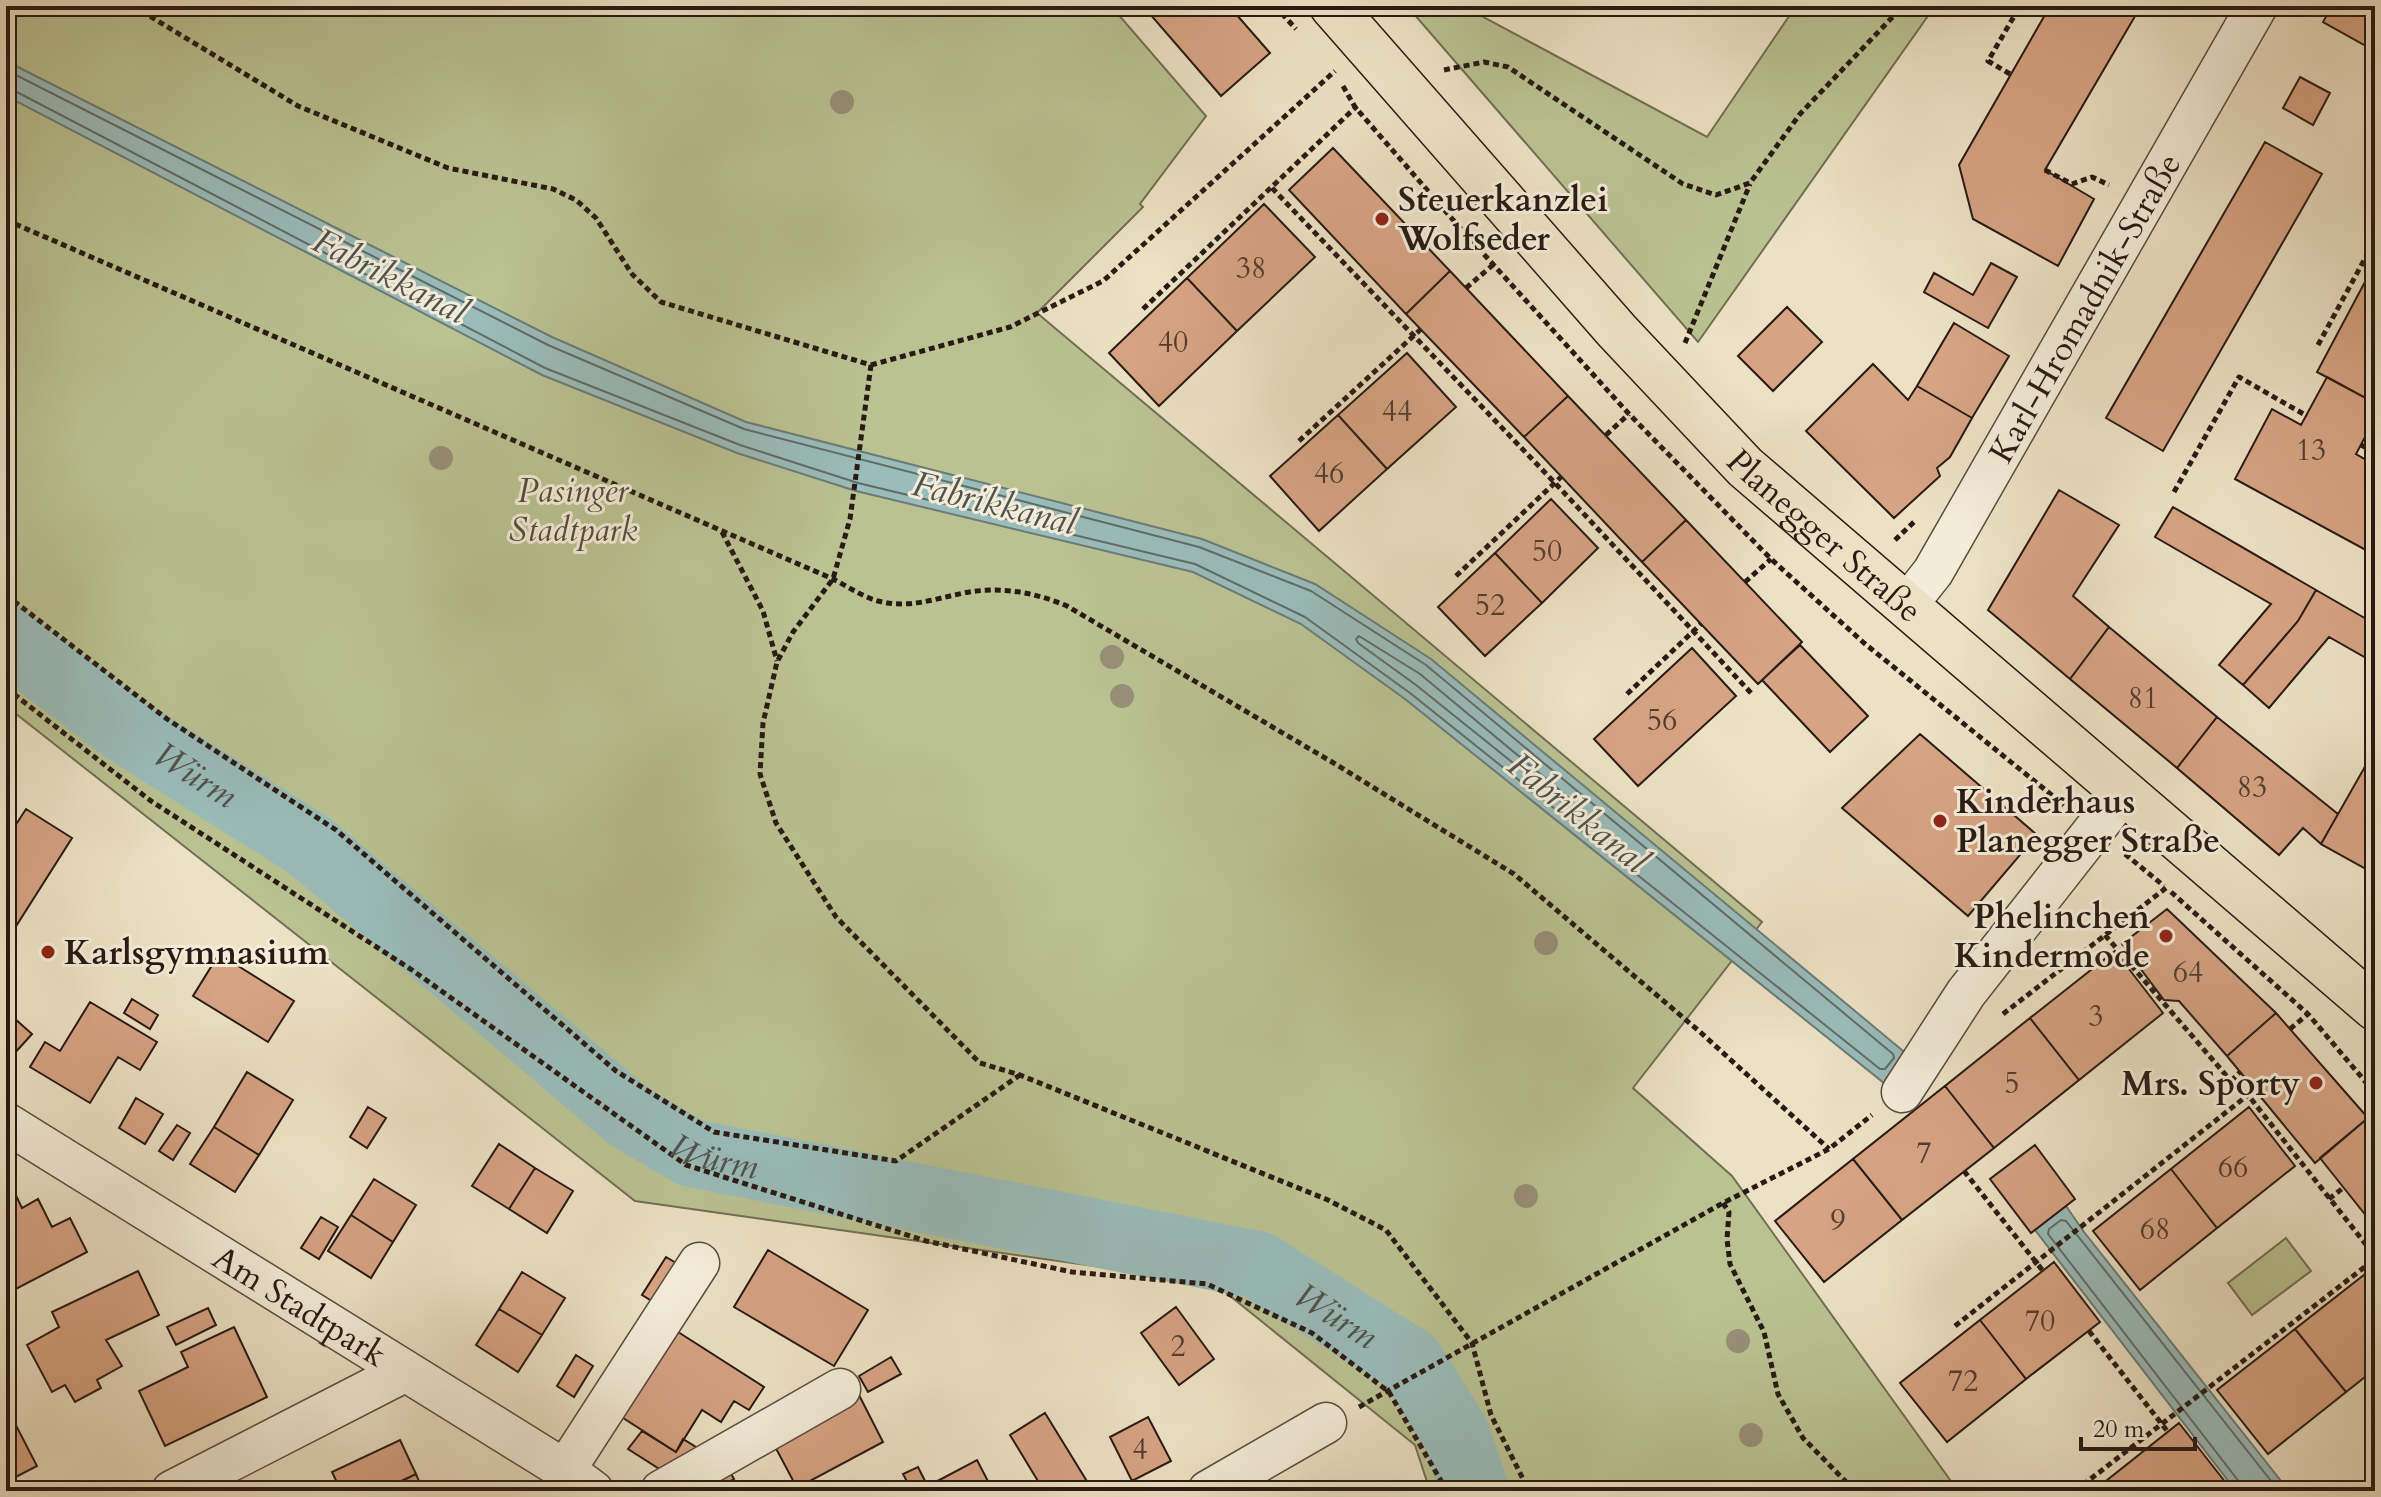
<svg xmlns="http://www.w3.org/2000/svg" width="2381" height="1497" font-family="Cardo,serif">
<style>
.green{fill:#bac292;stroke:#716e53;stroke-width:2}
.water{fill:#9abcba;stroke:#6c7b78;stroke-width:2}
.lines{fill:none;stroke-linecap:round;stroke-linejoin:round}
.shore{stroke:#616b67;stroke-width:2}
.river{stroke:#9abcba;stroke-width:68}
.building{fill:#d6a383;stroke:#281a14;stroke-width:2}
.minor-casing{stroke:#594c40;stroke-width:43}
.major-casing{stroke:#281a14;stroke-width:47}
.path{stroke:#281a14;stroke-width:5;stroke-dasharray:6 4;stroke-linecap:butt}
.minor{stroke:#f3ecd9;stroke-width:40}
.major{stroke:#ece1c4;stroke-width:44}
.tree{fill:#988f78}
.poi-dot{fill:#8f2418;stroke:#f3ecd9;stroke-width:3}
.labels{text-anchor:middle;stroke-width:6;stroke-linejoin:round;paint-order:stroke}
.number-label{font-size:30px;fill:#543c30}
.poi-label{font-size:34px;font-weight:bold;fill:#281a14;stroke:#f3ecd9;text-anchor:start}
.street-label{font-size:34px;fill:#281a14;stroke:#f3ecd9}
.park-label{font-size:34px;font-style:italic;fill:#544c3a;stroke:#f3ecd9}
.water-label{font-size:36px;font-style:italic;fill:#50534e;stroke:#f3ecd9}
</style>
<rect width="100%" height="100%" fill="#ece1c4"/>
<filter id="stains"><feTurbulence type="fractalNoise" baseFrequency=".0025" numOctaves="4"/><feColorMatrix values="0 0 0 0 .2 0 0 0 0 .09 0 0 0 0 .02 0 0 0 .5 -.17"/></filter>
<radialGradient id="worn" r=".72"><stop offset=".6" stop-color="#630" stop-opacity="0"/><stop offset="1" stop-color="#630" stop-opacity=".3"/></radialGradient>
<path class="green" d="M6 6H1111L1206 116 1140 204 1143 207 1037 313 1762 922 1633 1088 1732 1176 1958 1491H1430L1415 1445 1214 1283 635 1201 6 706Z
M1407 6H1463L1707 137 1796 6H1935L1698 342Z
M2286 1238 2311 1271 2252 1315 2228 1283Z"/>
<path class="water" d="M6 61 552 337 746 422 1202 539 1315 584 1431 659 1908 1055 1884 1083 1405 699 1301 624 1193 572 856 491 737 453 542 375 6 96Z
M2066 1206 2084 1232 2289 1491H2236L2035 1230Z"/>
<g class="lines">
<path class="shore" d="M6 70 548 345 744 429 1199 547 1311 591 1426 665 1893 1054 1894 1058 1885 1069H1880L1410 693 1305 617 1195 564 858 483 740 445 545 368 13 90 6 89
M1359 636 1420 674 1568 797 1569 802 1563 803 1416 685 1358 643 1356 639Z
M2242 1491 2240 1483 2048 1234 2049 1229 2061 1220 2066 1221 2279 1491"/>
<path class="river" id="s1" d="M6 638 123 728 310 846 630 1117 691 1153 1258 1265 1411 1362 1457 1436 1475 1491"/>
</g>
<path class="building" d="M1143 6H1229L1270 53 1221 96Z
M2050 6H2141L2045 170 2094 199 2058 266 1973 219 1959 165Z
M2332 6H2375V51L2323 22Z
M2300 77 2330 93 2313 125 2283 108Z
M2265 142 2322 174 2163 451 2106 418Z
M1333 148 1450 271 1406 314 1289 190Z
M1264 204 1315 257 1237 331 1187 278Z
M1991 263 2017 277 1988 328 1924 292 1934 273 1973 295Z
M2375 263V403L2317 372Z
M1450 271 1568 396 1524 437 1406 314Z
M1187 278 1237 331 1159 406 1109 353Z
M1787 307 1822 342 1773 391 1738 356Z
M1954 323 2009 356 1972 418 1917 386Z
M1407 353 1456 407 1387 469 1338 415Z
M1873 364 1908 400 1917 386 1972 418 1950 457 1937 468 1940 476 1894 518 1806 431Z
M2327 377 2375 403V418L2356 454 2375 465V555L2235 479 2272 409 2301 425Z
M1568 396 1686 520 1642 562 1524 437Z
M1338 415 1387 469 1319 531 1270 476Z
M2059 490 2119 525 2073 596 2109 627 2070 679 1988 610Z
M1551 499 1598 548 1542 603 1495 553Z
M2173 507 2316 590 2298 621 2243 685 2219 665 2271 604 2155 537Z
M1686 520 1802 642 1758 684 1642 562Z
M1495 553 1542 603 1485 656 1438 607Z
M2316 590 2375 624V663L2329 637 2269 708 2243 685 2298 621Z
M2109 627 2217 717 2177 768 2070 679Z
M1800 645 1868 716 1830 752 1762 680Z
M1692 648 1736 696 1638 786 1594 739Z
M2217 717 2338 814 2321 844 2303 828 2279 855 2177 768Z
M1920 734 2037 835 1968 916 1842 808Z
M2375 749V874L2321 844Z
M26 809 72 838 6 942V840Z
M2167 909 2276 1013 2227 1056 2179 1001 2164 1000 2122 944Z
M2115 951 2163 1013 2079 1080 2030 1018Z
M219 954 294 1001 268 1042 193 996Z
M132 999 158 1015 150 1029 124 1013Z
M90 1002 157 1042 140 1070 118 1057 90 1103 30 1067 45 1042 60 1051Z
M2276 1013 2368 1118 2315 1163 2227 1056Z
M14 1018 32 1034 13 1055 6 1048V1027Z
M2030 1018 2079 1080 1994 1148 1945 1086Z
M247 1072 293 1100 259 1155 214 1127Z
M1945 1086 1994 1148 1902 1220 1853 1159Z
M136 1098 163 1114 145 1144 119 1128Z
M368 1107 386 1118 367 1148 350 1137Z
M2249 1107 2295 1166 2217 1228 2171 1169Z
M2368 1118 2375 1126V1227L2320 1158Z
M177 1125 190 1133 173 1160 159 1151Z
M214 1127 259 1155 235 1192 190 1164Z
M499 1144 535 1168 509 1209 472 1186Z
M2035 1145 2075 1199 2031 1233 1990 1179Z
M1853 1159 1902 1220 1824 1282 1775 1221Z
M535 1168 573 1191 547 1233 509 1209Z
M2171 1169 2217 1228 2140 1290 2093 1231Z
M8 1179 22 1208 38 1199 52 1227 70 1218 87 1252 6 1294Z
M374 1179 416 1205 393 1242 351 1215Z
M351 1215 393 1242 371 1278 328 1251Z
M321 1217 338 1227 319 1259 301 1248Z
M768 1250 868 1310 834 1366 734 1307Z
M666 1257 683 1267 660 1306 642 1295Z
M2054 1262 2100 1322 2026 1379 1980 1320Z
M2374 1267 2375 1369 2346 1392 2295 1329Z
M138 1271 159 1315 106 1340 122 1366 97 1380 101 1388 75 1402 65 1385 52 1392 27 1345 59 1327 52 1312Z
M522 1272 565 1298 542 1335 499 1309Z
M1176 1307 1214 1359 1179 1385 1141 1333Z
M208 1308 216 1325 176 1345 167 1327Z
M499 1309 542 1335 518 1372 476 1345Z
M1980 1320 2026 1379 1947 1442 1900 1383Z
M234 1327 267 1397 165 1446 139 1391 188 1367 181 1352Z
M2295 1329 2346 1392 2268 1454 2217 1390Z
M675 1330 764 1387 749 1410 734 1401 721 1422 702 1410 676 1452 620 1416Z
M576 1355 593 1366 574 1397 557 1386Z
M891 1357 901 1374 868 1392 859 1376Z
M859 1395 883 1442 797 1488 772 1441Z
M6 1406 37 1466 6 1482Z
M1045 1413 1088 1483 1075 1491H1044L1010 1435Z
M1148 1417 1171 1461 1132 1481 1110 1437Z
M2179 1423 2226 1483 2216 1491H2114L2106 1481Z
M642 1431 676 1452 683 1439 704 1452 672 1477 628 1449Z
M400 1440 416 1474 380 1491H341L332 1472Z
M977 1460 993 1491H931L928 1486Z
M727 1467 734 1479 714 1491H705L700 1482Z
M918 1467 930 1491H912L903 1474Z
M416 1474 423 1491H402L398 1483Z
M2106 1481 2114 1491H2093Z"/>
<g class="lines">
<g class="minor-casing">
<g id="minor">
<path id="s2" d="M1906 606 1933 572 2257 6"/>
<path d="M1902 1092 1966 993 2124 792"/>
<path id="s3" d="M6 1123 565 1470 593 1491"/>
<path d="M565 1470 699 1263"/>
<path d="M172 1491 404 1372"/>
<path d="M661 1491 840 1389"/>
<path d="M1208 1491 1326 1423"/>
</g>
</g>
<g class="major-casing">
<g id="major">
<path id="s4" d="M1332 6 1617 331 1745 467 2375 1008"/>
</g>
</g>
<path class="path" d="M133 6 298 106 448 168 553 189 576 200 596 218 632 274 661 302 871 365
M1275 6 1296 29
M2037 6 2047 11
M1444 70 1484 62 1508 67 1683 184 1716 195 1750 183 1800 114 1903 6
M2010 74 1988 61 2020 6
M1343 86 1355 107 1461 229 1629 414 1771 559 1864 643 2064 805
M2045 170 2072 184 2092 177 2109 185
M1272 188 1555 483 1751 693
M6 220 833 579C847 586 863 597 878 601 908 609 934 599 964 593 999 586 1034 592 1067 606L1332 762 1514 874 1699 1031 1829 1149
M1466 288 1494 264
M1143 309 1357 106
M1685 343 1750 184
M2318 345 2375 240
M871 365 850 519 833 579 793 632 777 662 763 723 760 774 776 823 836 917 980 1063 1020 1075 1328 1200 1386 1230 1472 1343 1491 1415 1529 1491
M871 365 1010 327 1103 281 1335 71
M1606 435 1629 414
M1299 441 1421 329
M2361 445 2375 452
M2174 492 2239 377 2307 416
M722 532 763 611 777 661
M1895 540 1915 521
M1456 576 1561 477
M1745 582 1771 559
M6 595 167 719 336 830 616 1071 714 1132 896 1161 1020 1075
M6 688 151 801 412 970 686 1165 926 1241 1072 1272 1207 1284 1312 1333 1389 1392 1447 1491
M1627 694 1701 624
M2125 854 2164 886
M2171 892 2308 1014 2375 1093
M2105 935 2231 1081 2248 1095 2375 1256
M2003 1014 2166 888
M2290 1029 2308 1014
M2231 1081 2240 1072
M1964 1171 2043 1271
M2329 1199 2343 1188
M1723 1203 1729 1212 1727 1239 1730 1264 1764 1332 1778 1394 1803 1438 1855 1491
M1955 1326 2248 1095
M2089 1331 2168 1432
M1359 1407 1723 1203 1829 1149 1872 1115
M2075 1491 2375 1259"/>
<use href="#minor" class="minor"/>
<use href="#major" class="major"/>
</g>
<g class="tree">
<circle cx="842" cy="102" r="12"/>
<circle cx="441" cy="458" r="12"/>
<circle cx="1112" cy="657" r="12"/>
<circle cx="1122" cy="696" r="12"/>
<circle cx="1546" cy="943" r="12"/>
<circle cx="1526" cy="1196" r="12"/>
<circle cx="1738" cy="1341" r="12"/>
<circle cx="1751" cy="1435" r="12"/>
</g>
<g class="poi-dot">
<circle cx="1382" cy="219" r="8"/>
<circle cx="1940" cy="821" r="8"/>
<circle cx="2166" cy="936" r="8"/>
<circle cx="48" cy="952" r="8"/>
<circle cx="2316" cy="1083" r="8"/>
</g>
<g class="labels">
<g class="number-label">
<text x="1251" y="278">38</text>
<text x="1173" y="352">40</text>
<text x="1397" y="421">44</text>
<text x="2311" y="460">13</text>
<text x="1329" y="483">46</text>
<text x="1547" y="561">50</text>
<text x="1490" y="615">52</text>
<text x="2143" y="708">81</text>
<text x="1662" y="730">56</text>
<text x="2252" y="797">83</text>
<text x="2188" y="982">64</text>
<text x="2096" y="1026">3</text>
<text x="2012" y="1093">5</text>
<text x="1924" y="1163">7</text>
<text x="2233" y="1177">66</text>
<text x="1838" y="1230">9</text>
<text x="2155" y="1239">68</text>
<text x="2040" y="1331">70</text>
<text x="1178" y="1356">2</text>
<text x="1963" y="1391">72</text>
<text x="1140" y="1459">4</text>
</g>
<g class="poi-label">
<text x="1398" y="211">Steuerkanzlei<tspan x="1398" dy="39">Wolfseder</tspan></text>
<text x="1956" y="813">Kinderhaus<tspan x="1956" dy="39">Planegger Straße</tspan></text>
<text x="2150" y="928" text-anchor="end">Phelinchen<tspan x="2150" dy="39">Kindermode</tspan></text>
<text x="64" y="964">Karlsgymnasium</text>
<text x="2300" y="1095" text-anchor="end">Mrs. Sporty</text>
</g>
<g class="street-label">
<text dy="12" stroke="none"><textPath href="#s2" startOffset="348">Karl-Hromadnik-Straße</textPath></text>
<text dy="12" stroke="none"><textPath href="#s4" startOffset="724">Planegger Straße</textPath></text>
<text dy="12" stroke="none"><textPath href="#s3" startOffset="346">Am Stadtpark</textPath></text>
</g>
<g class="park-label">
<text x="573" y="502">Pasinger<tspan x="573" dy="39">Stadtpark</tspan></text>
</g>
<g class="water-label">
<text transform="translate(391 275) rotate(27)" y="13">Fabrikkanal</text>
<text transform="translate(995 502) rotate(14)" y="13">Fabrikkanal</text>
<text dy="13" stroke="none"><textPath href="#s1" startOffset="234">Würm</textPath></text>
<text transform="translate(1579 812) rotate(39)" y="13">Fabrikkanal</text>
<text dy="13" stroke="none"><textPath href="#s1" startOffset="882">Würm</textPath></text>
<text dy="13" stroke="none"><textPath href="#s1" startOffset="1530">Würm</textPath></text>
</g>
</g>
<rect width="2381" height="1497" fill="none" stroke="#ece1c4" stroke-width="32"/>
<rect x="8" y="8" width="2365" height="1481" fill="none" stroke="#281a14" stroke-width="4"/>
<rect x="16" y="16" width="2349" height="1465" fill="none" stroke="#281a14" stroke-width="2"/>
<path d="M2081 1437v12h114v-12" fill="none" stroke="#281a14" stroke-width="4"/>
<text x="2093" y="1437" font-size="24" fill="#281a14" stroke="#f3ecd9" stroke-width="6" paint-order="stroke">20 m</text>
<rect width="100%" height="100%" filter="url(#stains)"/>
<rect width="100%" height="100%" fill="url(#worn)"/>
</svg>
